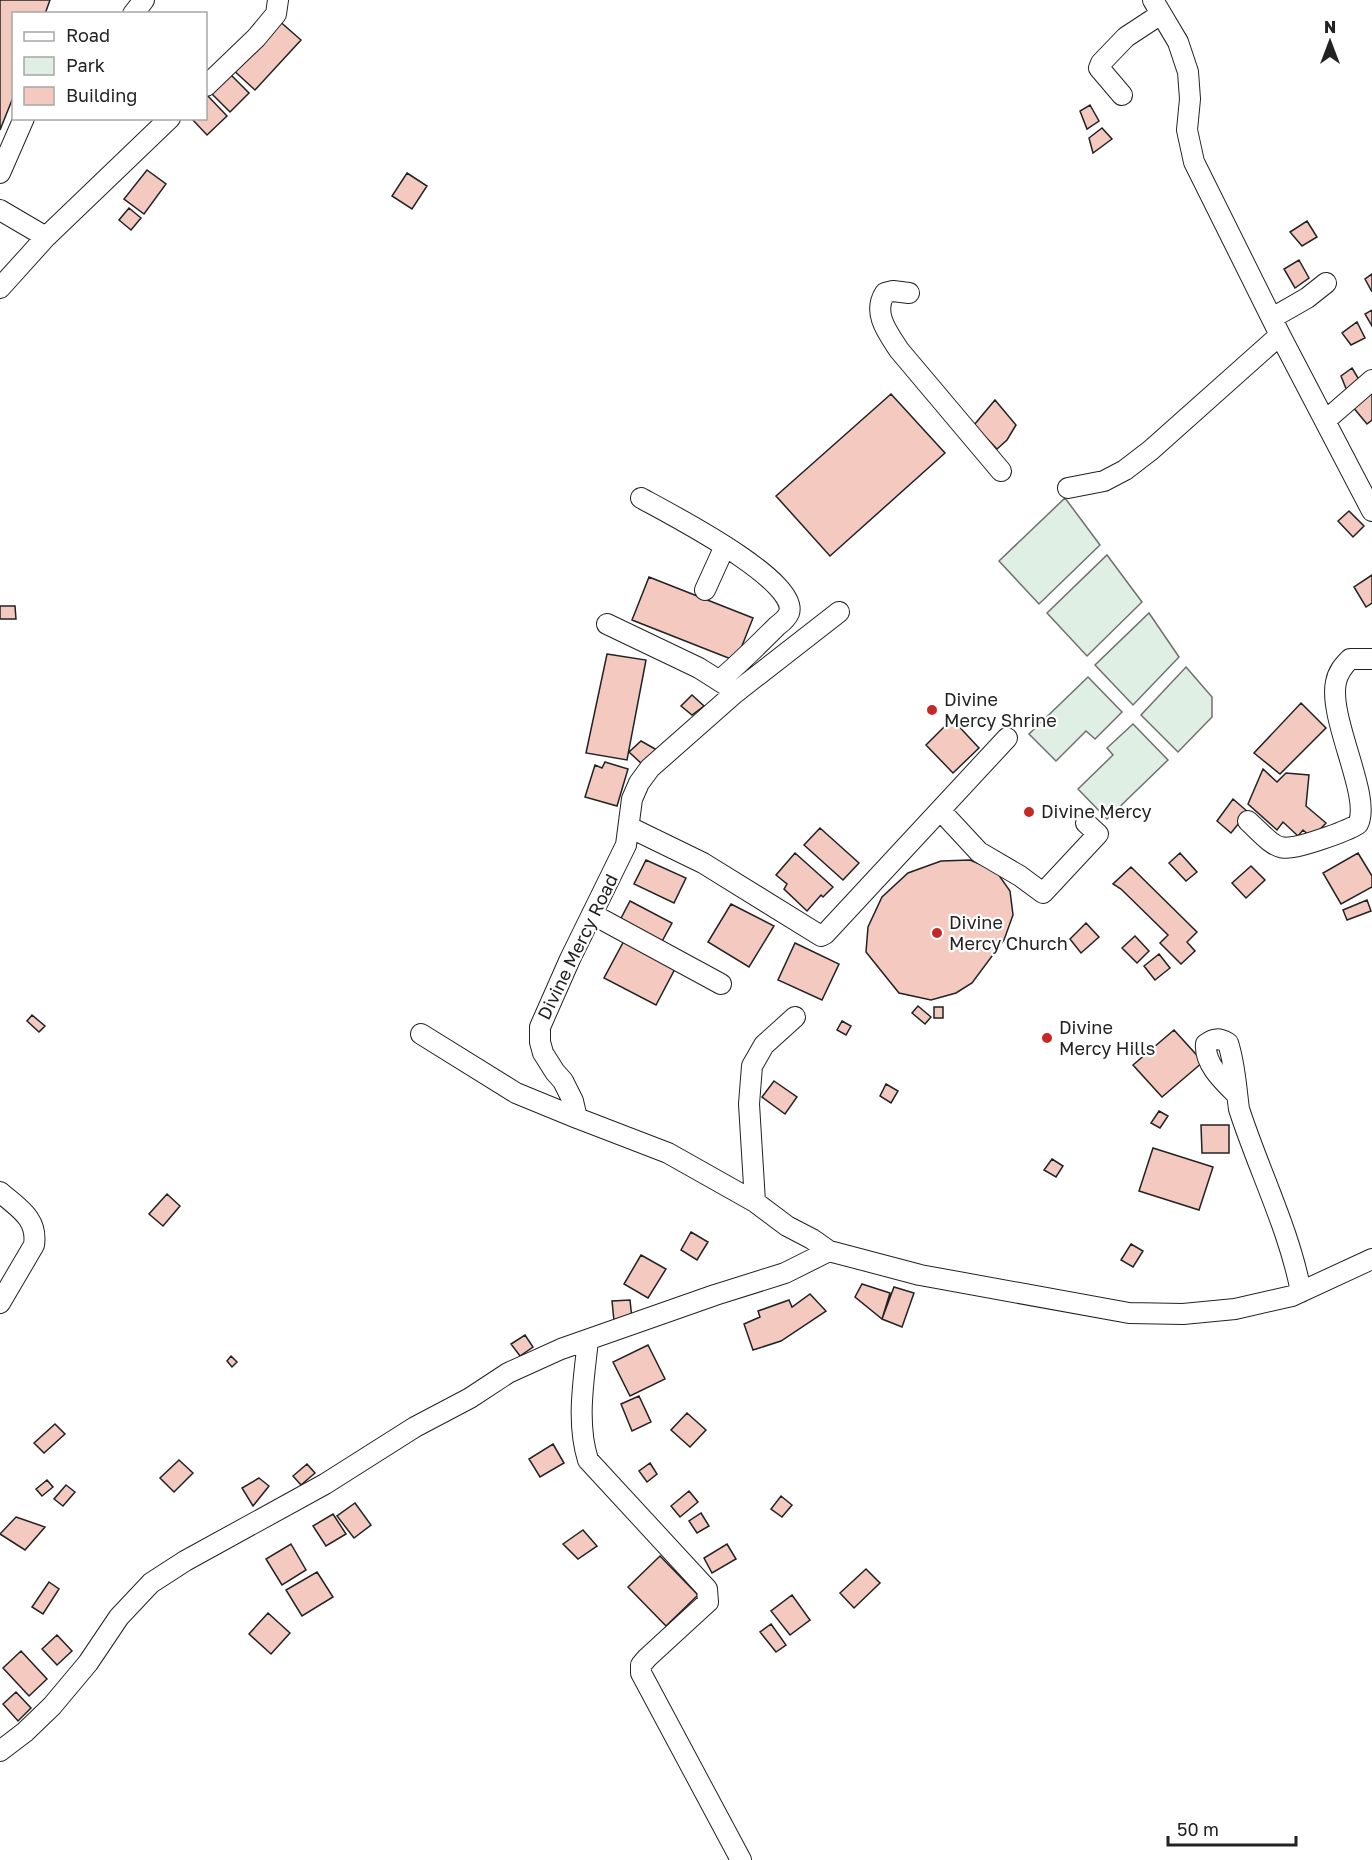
<svg xmlns="http://www.w3.org/2000/svg" width="1372" height="1860" font-family="'Golos Text',sans-serif">
<style>
.green{fill:#e0efe3;stroke:#6f6f6f;stroke-width:1.5}
.building{fill:#f3c9c0;stroke:#222;stroke-width:1.5}
.lines{fill:none;stroke-linecap:round;stroke-linejoin:round}
.minor-casing{stroke:#222;stroke-width:22}
.minor{stroke:#fff;stroke-width:20}
.poi-dot{fill:#c62828;stroke:#fff;stroke-width:2}
.labels{text-anchor:middle;stroke-width:4.5;stroke-linejoin:round;paint-order:stroke}
.poi-label{font-size:18px;fill:#222;stroke:#fff;text-anchor:start}
.street-label{font-size:18px;fill:#222;stroke:#fff}
</style>
<rect width="100%" height="100%" fill="#fff"/>
<path class="green" d="M1065 498 1100 545 1039 604 999 561Z
M1107 555 1142 602 1087 656 1047 613Z
M1149 613 1179 657 1133 705 1095 665Z
M1186 667 1212 697V717L1178 752 1141 715Z
M1088 677 1122 712 1095 739 1086 731 1056 761 1029 734Z
M1133 724 1168 760 1107 819 1078 789 1113 755 1107 748Z"/>
<path class="building" d="M0 0H50L45 14H14V95L0 130Z
M277 19 301 40 255 90 231 68Z
M230 74 249 93 230 112 211 93Z
M207 95 227 116 207 135 191 118H206V97Z
M1090 105 1099 121 1087 129 1080 111Z
M1102 128 1112 139 1093 153 1089 138Z
M147 170 166 184 144 214 124 199Z
M407 173 427 186 412 209 392 196Z
M129 208 141 218 131 230 119 220Z
M1307 221 1317 237 1302 246 1290 232Z
M1299 260 1309 278 1295 288 1284 269Z
M1372 274V292L1365 279Z
M1372 310V326L1365 314Z
M1357 322 1365 338 1351 345 1342 333Z
M1352 368 1361 383 1349 396 1341 376Z
M1368 389 1372 394V420L1367 424 1352 406Z
M891 394 945 453 830 556 776 496Z
M995 400 1016 425 1007 440 997 449 974 425Z
M1349 511 1364 526 1353 537 1338 521Z
M1372 575V603L1366 607 1354 587Z
M649 577 753 618 736 661 632 620Z
M0 606H15L16 619H0Z
M607 654 646 660 627 760 586 753Z
M692 695 704 706 692 715 681 706Z
M1301 703 1326 728 1280 774 1254 753Z
M952 719 979 748 953 773 926 745Z
M641 741 657 750 643 765 629 752Z
M605 762 628 769 617 806 585 797 595 765 602 768Z
M1263 769 1277 782 1286 773 1309 775 1306 806 1326 823 1312 838 1303 830 1298 836 1283 822 1277 830 1248 804Z
M1233 799 1248 812 1231 833 1217 821Z
M820 828 859 863 843 880 804 845Z
M795 853 833 887 823 897 821 895 807 911 784 889 787 884 776 875Z
M1180 853 1197 872 1186 881 1169 863Z
M1358 853 1372 876V887L1341 904 1323 873Z
M646 860 686 878 674 903 634 884Z
M970 860 996 871 1010 891 1013 915 1004 940 972 983 956 993 931 1000 899 993 866 952 868 927 882 897 908 873 941 861Z
M1251 866 1265 880 1246 898 1232 883Z
M1131 867 1197 932 1187 942 1195 951 1181 964 1160 943 1168 935 1121 889 1113 884Z
M1367 900 1371 911 1347 920 1343 910Z
M630 901 672 923 660 945 618 924Z
M731 904 774 926 749 967 708 942Z
M1086 923 1099 937 1081 953 1070 939Z
M1135 936 1149 951 1137 963 1122 948Z
M625 939 677 965 656 1005 604 978Z
M795 943 839 964 822 1000 778 980Z
M1159 954 1170 968 1155 980 1144 966Z
M918 1006 931 1017 925 1024 912 1013Z
M934 1007H943V1018H934Z
M32 1015 45 1026 39 1032 27 1021Z
M842 1021 851 1026 846 1035 837 1030Z
M1174 1030 1203 1062 1162 1097 1133 1065Z
M774 1081 797 1097 785 1114 762 1097Z
M886 1084 898 1091 891 1103 880 1096Z
M1159 1111 1168 1116 1160 1128 1151 1123Z
M1201 1125H1229V1153H1202Z
M1153 1148 1213 1167 1199 1210 1139 1191Z
M1052 1159 1063 1166 1056 1177 1044 1170Z
M167 1194 180 1206 163 1226 149 1214Z
M691 1232 708 1242 697 1260 681 1250Z
M1131 1244 1143 1251 1133 1267 1121 1260Z
M641 1255 666 1269 648 1298 624 1284Z
M862 1284 890 1293 882 1319 855 1297Z
M894 1287 914 1293 902 1327 882 1319Z
M810 1294 826 1311 781 1341 753 1350 744 1324 760 1317 758 1311 789 1300 792 1307Z
M630 1300 632 1319 614 1321 612 1301Z
M525 1335 533 1347 520 1356 511 1344Z
M648 1345 665 1379 630 1396 613 1362Z
M231 1356 237 1362 232 1367 227 1361Z
M639 1396 651 1422 632 1431 621 1404Z
M687 1413 706 1430 690 1447 671 1430Z
M55 1424 65 1434 44 1453 34 1443Z
M553 1444 564 1463 540 1477 529 1459Z
M179 1460 193 1473 174 1492 160 1478Z
M650 1463 657 1474 647 1482 639 1471Z
M307 1464 315 1473 301 1485 293 1476Z
M259 1478 269 1486 253 1506 242 1488Z
M47 1480 53 1487 42 1496 36 1489Z
M66 1485 75 1492 63 1506 54 1499Z
M689 1491 698 1502 680 1517 671 1506Z
M781 1496 792 1505 782 1517 771 1509Z
M355 1503 371 1525 354 1538 337 1516Z
M701 1513 709 1526 697 1533 689 1521Z
M333 1514 346 1534 326 1546 313 1526Z
M16 1517 45 1527 25 1550 0 1534Z
M583 1530 597 1546 578 1559 563 1544Z
M291 1544 306 1570 282 1585 266 1559Z
M727 1544 736 1559 712 1573 704 1558Z
M660 1556 698 1595 666 1626 628 1587Z
M866 1569 880 1583 854 1608 840 1593Z
M317 1572 333 1597 302 1616 286 1590Z
M49 1582 59 1589 43 1614 32 1607Z
M792 1595 810 1620 790 1635 771 1611Z
M268 1613 290 1633 271 1654 249 1634Z
M771 1624 786 1645 776 1652 760 1632Z
M57 1635 72 1651 57 1665 42 1649Z
M21 1651 47 1679 29 1696 3 1668Z
M16 1692 31 1708 18 1721 3 1704Z"/>
<g class="lines">
<g class="minor-casing">
<path id="minor" d="M1153 0 1178 42 1188 72 1190 99 1187 130 1194 162 1280 335 1372 511
M133 14 144 0
M206 86 256 38 276 14 278 0
M1122 95 1099 68 1101 63 1126 37 1161 14
M0 173 24 118
M0 210 46 237
M0 288 46 237 170 118
M909 293 893 291 885 293C872 313 888 333 899 350L1001 471
M1272 318 1307 298 1326 283
M1326 420 1372 380
M1068 488 1104 481 1125 470 1151 450 1280 335
M641 498C666 512 800 580 789 613 787 618 781 623 777 626 758 645 740 663 720 680
M705 590 725 546
M839 612 735 693 650 768 639 783 632 799 626 845 570 959 540 1027V1042L543 1053 555 1072 563 1081 573 1101 577 1118 668 1153 755 1202 787 1226 812 1239 829 1251 920 1275 1129 1313 1183 1314 1235 1309 1292 1296 1372 1259
M607 624 699 668 729 687
M940 810 979 852 1020 876 1043 893 1098 834 1086 823
M1248 821C1279 850 1276 854 1319 840 1331 836 1347 831 1358 824 1372 797 1328 719 1336 682 1338 672 1343 666 1350 659H1372
M629 827 703 863 821 936 825 934 1007 738
M592 914 721 984
M421 1034 516 1093 577 1118
M1237 1095C1224 1082 1204 1064 1206 1044 1214 1038 1219 1038 1228 1043 1235 1064 1236 1087 1239 1109 1259 1171 1289 1229 1301 1292
M0 1192C18 1208 38 1218 34 1245L0 1303
M755 1202 749 1104 752 1066 764 1045 795 1017
M588 1340C584 1379 576 1422 588 1460L707 1589 708 1602 647 1658 641 1665V1673L741 1860
M0 1751 25 1732 52 1706 88 1663 119 1617 151 1583 185 1561 325 1484 415 1427 470 1398 508 1373 561 1349 715 1295 785 1273 829 1251"/>
</g>
<use href="#minor" class="minor"/>
</g>
<g class="poi-dot">
<circle cx="932" cy="710" r="6"/>
<circle cx="1029" cy="812" r="6"/>
<circle cx="937" cy="933" r="6"/>
<circle cx="1047" cy="1038" r="6"/>
</g>
<g class="labels">
<g class="poi-label">
<text x="944" y="706">Divine<tspan x="944" dy="21">Mercy Shrine</tspan></text>
<text x="1041" y="818">Divine Mercy</text>
<text x="949" y="929">Divine<tspan x="949" dy="21">Mercy Church</tspan></text>
<text x="1059" y="1034">Divine<tspan x="1059" dy="21">Mercy Hills</tspan></text>
</g>
<g class="street-label">
<text transform="translate(578 947) rotate(-64)" y="6">Divine Mercy Road</text>
</g>
</g>
<rect x="12" y="12" width="195" height="108" fill="#ffffff" stroke="#a7a7a7" stroke-width="1.5"/>
<rect x="24" y="32" width="30" height="9" fill="#ffffff" stroke="#a7a7a7" stroke-width="1.5"/>
<text x="66" y="42" font-size="18" fill="#222222">Road</text>
<rect x="24" y="57" width="30" height="18" fill="#e0efe3" stroke="#a7a7a7" stroke-width="1.5"/>
<text x="66" y="72" font-size="18" fill="#222222">Park</text>
<rect x="24" y="87" width="30" height="18" fill="#f3c9c0" stroke="#a7a7a7" stroke-width="1.5"/>
<text x="66" y="102" font-size="18" fill="#222222">Building</text>
<g transform="translate(1330 42)" stroke="#ffffff" stroke-width="4.5" paint-order="stroke">
<path d="M0-4.5L10 22L0 15L-10 22Z" fill="#222222"/>
<text y="-9" font-size="16" font-weight="bold" text-anchor="middle" fill="#222222">N</text>
</g>
<path d="M1168 1836v9h128v-9" fill="none" stroke="#222222" stroke-width="3"/>
<text x="1177" y="1836" font-size="18" fill="#222222" stroke="#ffffff" stroke-width="4.5" paint-order="stroke">50 m</text>
</svg>
